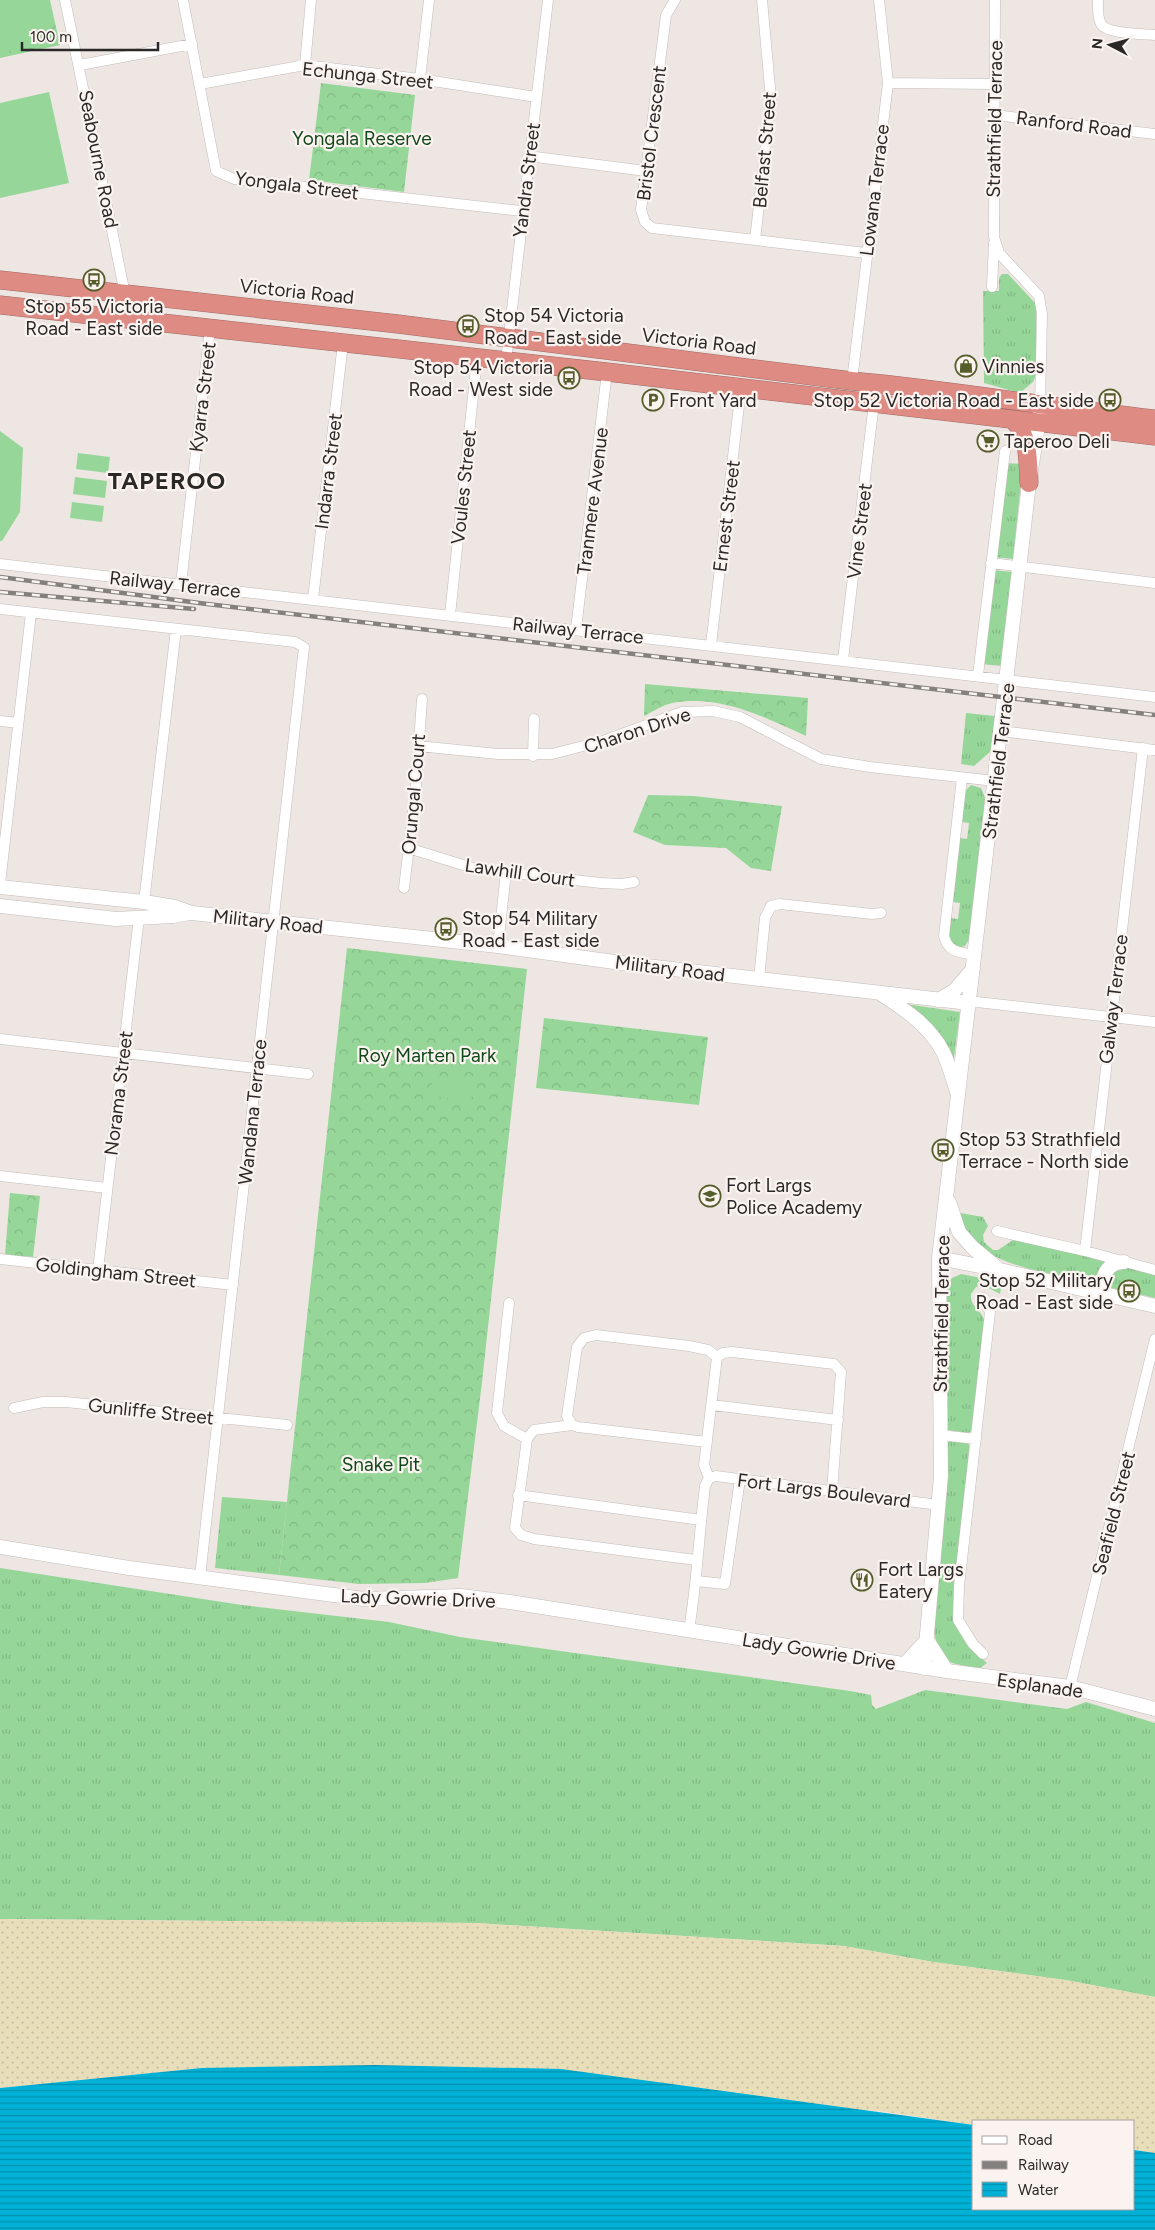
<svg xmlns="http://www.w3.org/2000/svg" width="1155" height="2230" font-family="Figtree,sans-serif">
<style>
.grass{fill:url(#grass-tufts)}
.forest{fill:url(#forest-crowns)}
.sand{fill:url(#sand-dots)}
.garden{fill:#96d799}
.water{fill:url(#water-rules)}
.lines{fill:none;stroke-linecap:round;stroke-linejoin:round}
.street-casing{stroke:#c3bcb9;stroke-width:11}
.secondary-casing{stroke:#c3bcb9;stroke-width:15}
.highway-casing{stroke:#9f6964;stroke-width:19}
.street{stroke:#fff;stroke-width:10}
.secondary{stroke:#fff;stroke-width:14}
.highway{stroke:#de8b84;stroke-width:18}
.rail-casing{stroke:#84807e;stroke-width:4.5}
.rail{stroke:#fbf3f0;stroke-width:2.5;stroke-dasharray:8;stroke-linecap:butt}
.labels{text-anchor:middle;stroke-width:4.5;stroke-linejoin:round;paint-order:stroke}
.street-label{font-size:19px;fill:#2b2928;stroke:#fbf3f0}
.park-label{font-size:19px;fill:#114819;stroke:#fbf3f0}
.poi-label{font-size:19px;fill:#2b2928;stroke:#fbf3f0;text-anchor:start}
.district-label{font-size:24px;font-weight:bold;letter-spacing:1px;fill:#2b2928;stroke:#fbf3f0}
</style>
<defs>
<pattern id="grass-tufts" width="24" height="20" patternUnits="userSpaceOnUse" patternTransform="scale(1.25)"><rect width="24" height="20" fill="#96d799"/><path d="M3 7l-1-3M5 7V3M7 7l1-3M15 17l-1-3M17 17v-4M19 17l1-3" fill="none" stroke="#81b984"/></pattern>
<pattern id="forest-crowns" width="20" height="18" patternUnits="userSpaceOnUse" patternTransform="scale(1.25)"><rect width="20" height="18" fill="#96d799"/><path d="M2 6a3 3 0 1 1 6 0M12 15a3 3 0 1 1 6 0" fill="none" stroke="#81b984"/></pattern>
<pattern id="sand-dots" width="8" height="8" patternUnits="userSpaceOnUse" patternTransform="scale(1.25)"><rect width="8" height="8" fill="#e8deb9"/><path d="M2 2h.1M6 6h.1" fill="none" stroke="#c7be9f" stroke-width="1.8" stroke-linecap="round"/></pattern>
<pattern id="water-rules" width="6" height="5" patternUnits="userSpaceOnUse" patternTransform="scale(1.25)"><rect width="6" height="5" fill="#00b1d7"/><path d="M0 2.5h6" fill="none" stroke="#0390ae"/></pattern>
</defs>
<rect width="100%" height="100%" fill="#ede6e3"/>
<path class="grass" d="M1002 274H1008L1036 304V375L1033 382 1020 393 984 383 983 291H999V278Z
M1005 463 1023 464 1013 559 994 557Z
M991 570 1013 572 1003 666 980 664Z
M966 713 995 716 991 751 974 766 961 764Z
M971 785 981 788 985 798 970 938 965 946 957 948 949 939 951 918 958 919 960 903 953 902 960 838 967 839 969 823 962 822 965 791Z
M899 1003 960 1012 953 1065Z
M955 1212 983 1217 988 1226 983 1235 984 1242 993 1250H998L1016 1238 1107 1262 1093 1283C1049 1272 991 1268 961 1230 957 1226 957 1217 955 1212Z
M1126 1267 1155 1275V1298L1107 1287 1109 1272Z
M961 1274 1002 1282 1000 1294 983 1285 976 1287 971 1294C970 1307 981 1309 984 1320L973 1430 968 1433 947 1430 946 1286 952 1278Z
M949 1441 967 1442 971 1449 954 1623 967 1645 987 1663 980 1668C949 1663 940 1666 934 1631L947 1443Z
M222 1497 287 1502 279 1575 215 1568Z
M0 1568 242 1605 389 1622 460 1637 850 1691 871 1695 872 1705 876 1709 925 1690 1067 1709 1086 1702 1155 1723V1997L1065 1980 933 1962 844 1946 476 1923 0 1919Z"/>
<path class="forest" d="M0 0H50L60 45 0 58Z
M321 83 415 95 404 192 309 180Z
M645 684 808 698 806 736C764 717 720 694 672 703 663 705 652 712 644 716Z
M648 795 694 796 782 806 771 871 751 868 726 848 665 845 633 832Z
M347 948 527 969 482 1382 458 1578 425 1583 359 1584 279 1575Z
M544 1018 708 1037 699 1105 536 1088Z
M10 1193 40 1196 33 1257 5 1255Z"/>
<path class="sand" d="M0 1919 476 1923 844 1946 933 1962 1066 1980 1155 1997V2153L1134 2150V2121H974V2125L880 2111 202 2068 0 2088Z"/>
<path class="garden" d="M0 0H44L53 40 0 53Z
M49 92 69 183 0 198V103Z
M0 431 23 448 20 512 2 541H0Z
M78 453 110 457 108 473 76 469Z
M75 477 107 481 105 498 73 494Z
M72 502 104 506 102 522 70 518Z
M433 1075 474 1080 471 1101 430 1096Z"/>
<path class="water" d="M375 2065 561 2069 974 2125V2209H1134V2150L1155 2153V2230H0V2088L202 2068Z"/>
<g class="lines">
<g class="street-casing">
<path id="street" d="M65 0 125 294 124 318
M183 0 216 171 234 179 522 211
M675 0 666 15 641 210 645 222 652 228 866 253
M995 0 994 237 999 253 1039 296 1042 314 1040 405
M1098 0C1098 8 1097 17 1101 24 1107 34 1143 34 1155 35
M80 65 192 44
M305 65 311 0
M420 79 429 0
M888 83 994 84
M200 84 305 65 420 79 536 97
M994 115 1155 134
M528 156 646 171
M755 240 771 99 762 0
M992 287 994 243
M506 361 548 0
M852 381 888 83 879 0
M991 563 1155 583
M0 564 1155 697
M181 584 210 328
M313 599 343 343
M0 609 295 642 304 647 200 1577
M450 615 477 358
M576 629 607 372
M711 645 741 388
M843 660 874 403
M978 675 1005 451
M0 721 18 723
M1001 731 1155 750
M418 746 498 754H552L603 741 682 712 713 711 740 717 821 759 870 767 995 781
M533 756 534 719
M962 778 944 936C948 953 960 952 975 955
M408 848 476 869 601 883 622 884 634 882
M0 884 31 613
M404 888 416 786 422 699
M144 902 176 629
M498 946 506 872
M759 979 765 918 771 906 780 904 872 914 881 913
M969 1003 977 1002 1155 1022
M0 1039 308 1074
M0 1176 107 1188
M997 1231 1085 1251 1155 1270
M1085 1251 1143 748
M0 1259 233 1285
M98 1270 139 917
M509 1303 497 1413 504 1426 527 1439
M712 1405 838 1420
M14 1408 43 1402H66L287 1425
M572 1425 534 1430 527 1439 515 1528 521 1535 534 1539 696 1560
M940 1435 976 1439
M707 1442 578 1427 572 1425 567 1416 577 1347 584 1338 596 1335 689 1346 708 1350 717 1357
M709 1478 704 1465 717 1357 723 1353 732 1352 834 1364 841 1372 832 1491
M709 1478 716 1476 939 1505
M518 1495 701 1520
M696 1581 725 1584 740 1479
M689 1630C697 1582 699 1534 705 1486L709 1478
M983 1654 973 1644 958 1620 959 1586 990 1312 984 1298
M1070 1687 1155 1339"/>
</g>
<g class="secondary-casing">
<path id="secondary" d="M0 887 144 902 175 907 192 913 498 946 629 964 969 1003
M0 906 116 919 173 916 189 913
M881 994C904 1009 930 1026 943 1052 949 1064 953 1079 957 1092
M938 1000 954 991 973 969
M949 1202 959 1232 972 1247 996 1267
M939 1258 1000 1270 1155 1306
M1099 1293C1103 1278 1105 1262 1124 1262
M0 1547 129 1568 364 1599 461 1596 510 1602 947 1671 1070 1687 1155 1709
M905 1664 927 1640 947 1671
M924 1668 941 1476 939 1258 1029 483 1040 413"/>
</g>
<g class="highway-casing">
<path id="highway" d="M0 280 398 324 852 381C953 390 1054 408 1155 419
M0 305 607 372 1155 436
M1014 421C1029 435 1028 463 1029 483"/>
</g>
<use href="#street" class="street"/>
<use href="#secondary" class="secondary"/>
<use href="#highway" class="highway"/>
<g class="rail-casing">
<path id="rail" d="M0 577 207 604 1155 715
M0 592 194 609"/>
</g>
<use href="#rail" class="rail"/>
</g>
<defs>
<g id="bus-ring" transform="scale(1.125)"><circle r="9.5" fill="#fbf3f0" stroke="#565d2b" stroke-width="1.5"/><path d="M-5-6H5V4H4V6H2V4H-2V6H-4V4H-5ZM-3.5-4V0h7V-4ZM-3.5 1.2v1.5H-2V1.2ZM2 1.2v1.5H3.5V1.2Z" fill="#565d2b"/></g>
<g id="shop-ring" transform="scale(1.125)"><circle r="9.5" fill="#fbf3f0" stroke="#565d2b" stroke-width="1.5"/><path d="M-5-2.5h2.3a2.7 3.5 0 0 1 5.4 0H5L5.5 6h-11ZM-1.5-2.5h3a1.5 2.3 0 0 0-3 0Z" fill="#565d2b"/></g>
<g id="parking-ring" transform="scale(1.125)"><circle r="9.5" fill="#fbf3f0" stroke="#565d2b" stroke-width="1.5"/><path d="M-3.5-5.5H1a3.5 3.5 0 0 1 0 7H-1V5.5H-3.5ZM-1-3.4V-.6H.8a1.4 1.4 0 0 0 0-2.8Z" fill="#565d2b"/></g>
<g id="supermarket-ring" transform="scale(1.125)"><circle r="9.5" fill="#fbf3f0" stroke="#565d2b" stroke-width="1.5"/><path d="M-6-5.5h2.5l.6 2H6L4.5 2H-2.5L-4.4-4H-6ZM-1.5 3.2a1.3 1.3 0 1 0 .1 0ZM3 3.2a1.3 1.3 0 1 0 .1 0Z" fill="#565d2b"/></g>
<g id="university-ring" transform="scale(1.125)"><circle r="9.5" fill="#fbf3f0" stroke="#565d2b" stroke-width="1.5"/><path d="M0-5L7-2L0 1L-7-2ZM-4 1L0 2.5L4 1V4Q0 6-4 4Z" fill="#565d2b"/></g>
<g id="restaurant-ring" transform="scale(1.125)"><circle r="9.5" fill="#fbf3f0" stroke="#565d2b" stroke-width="1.5"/><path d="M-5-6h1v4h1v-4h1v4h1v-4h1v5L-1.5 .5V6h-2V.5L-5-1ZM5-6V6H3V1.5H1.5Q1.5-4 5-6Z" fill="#565d2b"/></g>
</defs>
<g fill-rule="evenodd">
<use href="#bus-ring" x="94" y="280"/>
<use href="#bus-ring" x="468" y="326"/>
<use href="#shop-ring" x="966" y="366"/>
<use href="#bus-ring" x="569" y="378"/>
<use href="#parking-ring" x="653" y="400"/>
<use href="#bus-ring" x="1110" y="400"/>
<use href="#supermarket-ring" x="988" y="441"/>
<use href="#bus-ring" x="446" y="929"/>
<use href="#bus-ring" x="943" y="1150"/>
<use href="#university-ring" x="710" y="1196"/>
<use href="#bus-ring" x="1129" y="1291"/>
<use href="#restaurant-ring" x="862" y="1580"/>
</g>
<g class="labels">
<g class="street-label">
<text transform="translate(368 75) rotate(6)" y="7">Echunga Street</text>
<text transform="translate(994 119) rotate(-89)" y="7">Strathfield Terrace</text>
<text transform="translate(1074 124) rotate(7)" y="7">Ranford Road</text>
<text transform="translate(651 133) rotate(-83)" y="7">Bristol Crescent</text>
<text transform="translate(764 150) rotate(-85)" y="7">Belfast Street</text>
<text transform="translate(99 159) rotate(79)" y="7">Seabourne Road</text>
<text transform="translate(526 180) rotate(-83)" y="7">Yandra Street</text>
<text transform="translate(297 185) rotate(7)" y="7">Yongala Street</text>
<text transform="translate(874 190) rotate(-83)" y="7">Lowana Terrace</text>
<text transform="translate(297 291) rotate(6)" y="7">Victoria Road</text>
<text transform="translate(699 341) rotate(7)" y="7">Victoria Road</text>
<text transform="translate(202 397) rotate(-83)" y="7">Kyarra Street</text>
<text transform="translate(328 471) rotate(-83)" y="7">Indarra Street</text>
<text transform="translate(463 487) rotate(-84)" y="7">Voules Street</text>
<text transform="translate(592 501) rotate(-83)" y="7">Tranmere Avenue</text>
<text transform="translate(726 516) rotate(-83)" y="7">Ernest Street</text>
<text transform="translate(859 531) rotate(-83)" y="7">Vine Street</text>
<text transform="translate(175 584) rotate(6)" y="7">Railway Terrace</text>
<text transform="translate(578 630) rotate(6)" y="7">Railway Terrace</text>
<text transform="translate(637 730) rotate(-18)" y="7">Charon Drive</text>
<text transform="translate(998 761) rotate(-83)" y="7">Strathfield Terrace</text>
<text transform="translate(413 794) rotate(-85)" y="7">Orungal Court</text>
<text transform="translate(520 872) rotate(8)" y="7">Lawhill Court</text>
<text transform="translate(268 921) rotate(6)" y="7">Military Road</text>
<text transform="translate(670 968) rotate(7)" y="7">Military Road</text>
<text transform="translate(1113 999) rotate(-83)" y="7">Galway Terrace</text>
<text transform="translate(118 1093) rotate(-83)" y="7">Norama Street</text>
<text transform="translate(252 1112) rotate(-84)" y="7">Wandana Terrace</text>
<text transform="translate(116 1272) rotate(6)" y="7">Goldingham Street</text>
<text transform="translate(941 1314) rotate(-89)" y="7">Strathfield Terrace</text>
<text transform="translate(151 1411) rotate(6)" y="7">Gunliffe Street</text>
<text transform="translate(824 1490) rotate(7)" y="7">Fort Largs Boulevard</text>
<text transform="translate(1113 1513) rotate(-76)" y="7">Seafield Street</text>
<text transform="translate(418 1598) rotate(2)" y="7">Lady Gowrie Drive</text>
<text transform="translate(819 1651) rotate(9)" y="7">Lady Gowrie Drive</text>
<text transform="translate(1040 1685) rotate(8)" y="7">Esplanade</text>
</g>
<g class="park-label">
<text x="362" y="145">Yongala Reserve</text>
<text x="427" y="1062">Roy Marten Park</text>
<text x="381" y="1471">Snake Pit</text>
</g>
<g class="poi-label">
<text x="94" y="313" text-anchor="middle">Stop 55 Victoria<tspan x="94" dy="22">Road - East side</tspan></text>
<text x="484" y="322">Stop 54 Victoria<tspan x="484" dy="22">Road - East side</tspan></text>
<text x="982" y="373">Vinnies</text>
<text x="553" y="374" text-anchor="end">Stop 54 Victoria<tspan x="553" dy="22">Road - West side</tspan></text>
<text x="669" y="407">Front Yard</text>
<text x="1094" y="407" text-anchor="end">Stop 52 Victoria Road - East side</text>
<text x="1004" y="448">Taperoo Deli</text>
<text x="462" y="925">Stop 54 Military<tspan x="462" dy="22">Road - East side</tspan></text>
<text x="959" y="1146">Stop 53 Strathfield<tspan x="959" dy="22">Terrace - North side</tspan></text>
<text x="726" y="1192">Fort Largs<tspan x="726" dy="22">Police Academy</tspan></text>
<text x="1113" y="1287" text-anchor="end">Stop 52 Military<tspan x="1113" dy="22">Road - East side</tspan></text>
<text x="878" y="1576">Fort Largs<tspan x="878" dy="22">Eatery</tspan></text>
</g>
<g class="district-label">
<text x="167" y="489">TAPEROO</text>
</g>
</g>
<rect x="972" y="2120" width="162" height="90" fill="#fbf3f0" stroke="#a8a2a0"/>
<rect x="982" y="2136" width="25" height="8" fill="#ffffff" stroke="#a8a2a0"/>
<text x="1018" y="2145" font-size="15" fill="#2b2928">Road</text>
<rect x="982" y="2161" width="25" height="8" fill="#84807e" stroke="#a8a2a0"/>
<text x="1018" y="2170" font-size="15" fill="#2b2928">Railway</text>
<rect x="982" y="2182" width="25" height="15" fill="url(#water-rules)" stroke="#a8a2a0"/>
<text x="1018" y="2195" font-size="15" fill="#2b2928">Water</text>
<g transform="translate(1110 45) rotate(276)" stroke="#fbf3f0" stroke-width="4" paint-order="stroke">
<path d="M0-4L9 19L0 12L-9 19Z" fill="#2b2928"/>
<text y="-8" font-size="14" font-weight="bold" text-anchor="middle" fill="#2b2928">N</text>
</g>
<path d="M22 42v8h136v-8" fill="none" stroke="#2b2928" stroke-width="2.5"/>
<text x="30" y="42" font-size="15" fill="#2b2928" stroke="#fbf3f0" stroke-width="4" paint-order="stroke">100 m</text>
</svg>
